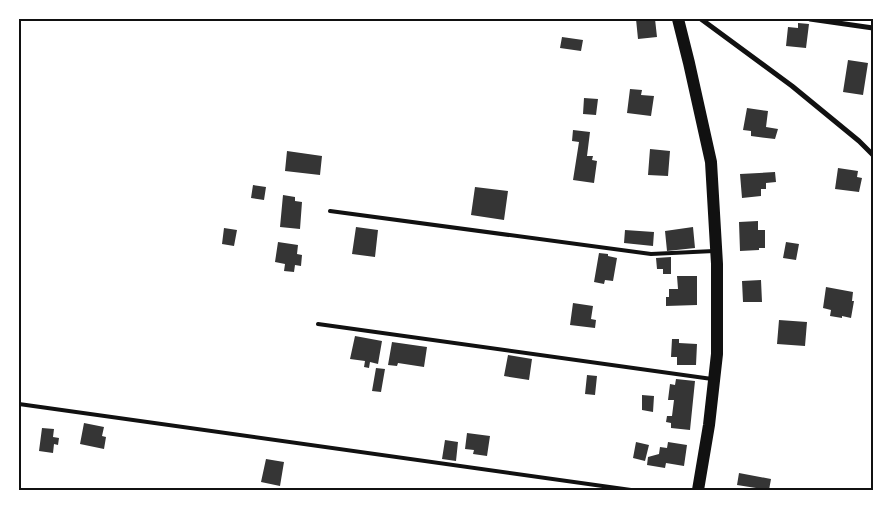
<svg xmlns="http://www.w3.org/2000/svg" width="892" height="509" font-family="'Noto Serif',serif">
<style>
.building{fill:#353535}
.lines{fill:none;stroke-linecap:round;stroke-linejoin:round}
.service{stroke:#111;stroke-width:4}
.minor{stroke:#111;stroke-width:5}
.primary{stroke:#111;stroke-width:12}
.neatline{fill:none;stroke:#111;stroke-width:2}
</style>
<rect width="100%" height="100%" fill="#fff"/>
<path class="building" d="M636 19H655L657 37 638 39Z
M798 23 809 24 806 48 786 46 788 27 798 28Z
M562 37 583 40 581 51 560 48Z
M848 60 868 63 863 95 843 92Z
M630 89 642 90 641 95 654 96 651 116 627 113Z
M584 98 598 99 596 115 583 114Z
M747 108 768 111 766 127 778 129 775 139 751 136V131L743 130Z
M573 130 590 132 587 156H593L592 160 597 161 594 183 573 180 579 142 572 141Z
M650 149 670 151 668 176 648 175Z
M287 151 322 156 320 175 285 171Z
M838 168 858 171 857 177 862 178 859 192 835 189Z
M775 172 776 182 766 183V189H761V196L742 198 740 174Z
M253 185 266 187 264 200 251 198Z
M475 187 508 191 504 220 471 215Z
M283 195 295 197V201L302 202 300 229 280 227Z
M758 221V230H765V248H759V250L740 251 739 222Z
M356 227 378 230 375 257 352 254Z
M693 227 695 248 667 251 665 231Z
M224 228 237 230 234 246 222 244Z
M625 230 654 232 653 246 624 243Z
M278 242 298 245 297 254 302 255 301 266 295 265 294 272 284 271 285 264 275 262Z
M786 242 799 244 796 260 783 258Z
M599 253 608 254V256L617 258 613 281 605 280 604 284 594 282Z
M671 257V274H663V269H657L656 258Z
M677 276H697V305L666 306V297H669V289H678Z
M761 280 762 302H743L742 281Z
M826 287 853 292 852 301H854L851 318 842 316V318L830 316 831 310 823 308Z
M573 303 593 306 591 319 596 320 595 328 570 325Z
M779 320 807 322 805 346 777 344Z
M355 336 382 341 378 364 370 362 369 368 364 367 365 361 350 359Z
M672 339H679V343L697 344 696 365H677V357H671Z
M392 342 427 347 424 367 398 363 397 366 388 365Z
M508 355 532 359 529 380 504 376Z
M376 368 385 369 381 392 372 391Z
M587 375 597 376 595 395 585 394Z
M676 379 695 381 690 430 671 428V423L666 422 667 416H672L674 400H668L670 384 675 385Z
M642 395 654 396 653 412 642 410Z
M84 423 104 427 102 436 106 437 104 449 80 444Z
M42 428 54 429 53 437 59 438 58 445 54 444 53 453 39 451Z
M467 433 490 436 487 456 473 454 474 450 465 449Z
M445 440 458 442 456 461 442 459Z
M636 442 649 445 645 461 633 458Z
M668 442 687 445 684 466 666 463 665 468 647 465 648 457 659 454 660 447 667 448Z
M266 459 284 462 280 486 261 482Z
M739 473 771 479 769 490 737 485Z"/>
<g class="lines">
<path class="service" d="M330 211 651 254 714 251
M318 324 712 379
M19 404 631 490"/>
<path class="minor" d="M701 19 792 86 859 141 873 155
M810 19 873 28"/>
<path class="primary" d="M678 19 689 63 711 162 717 264V354L709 425 698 490"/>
</g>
<rect width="892" height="509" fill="none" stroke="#ffffff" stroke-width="40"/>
<rect x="20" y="20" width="852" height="469" class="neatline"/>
</svg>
